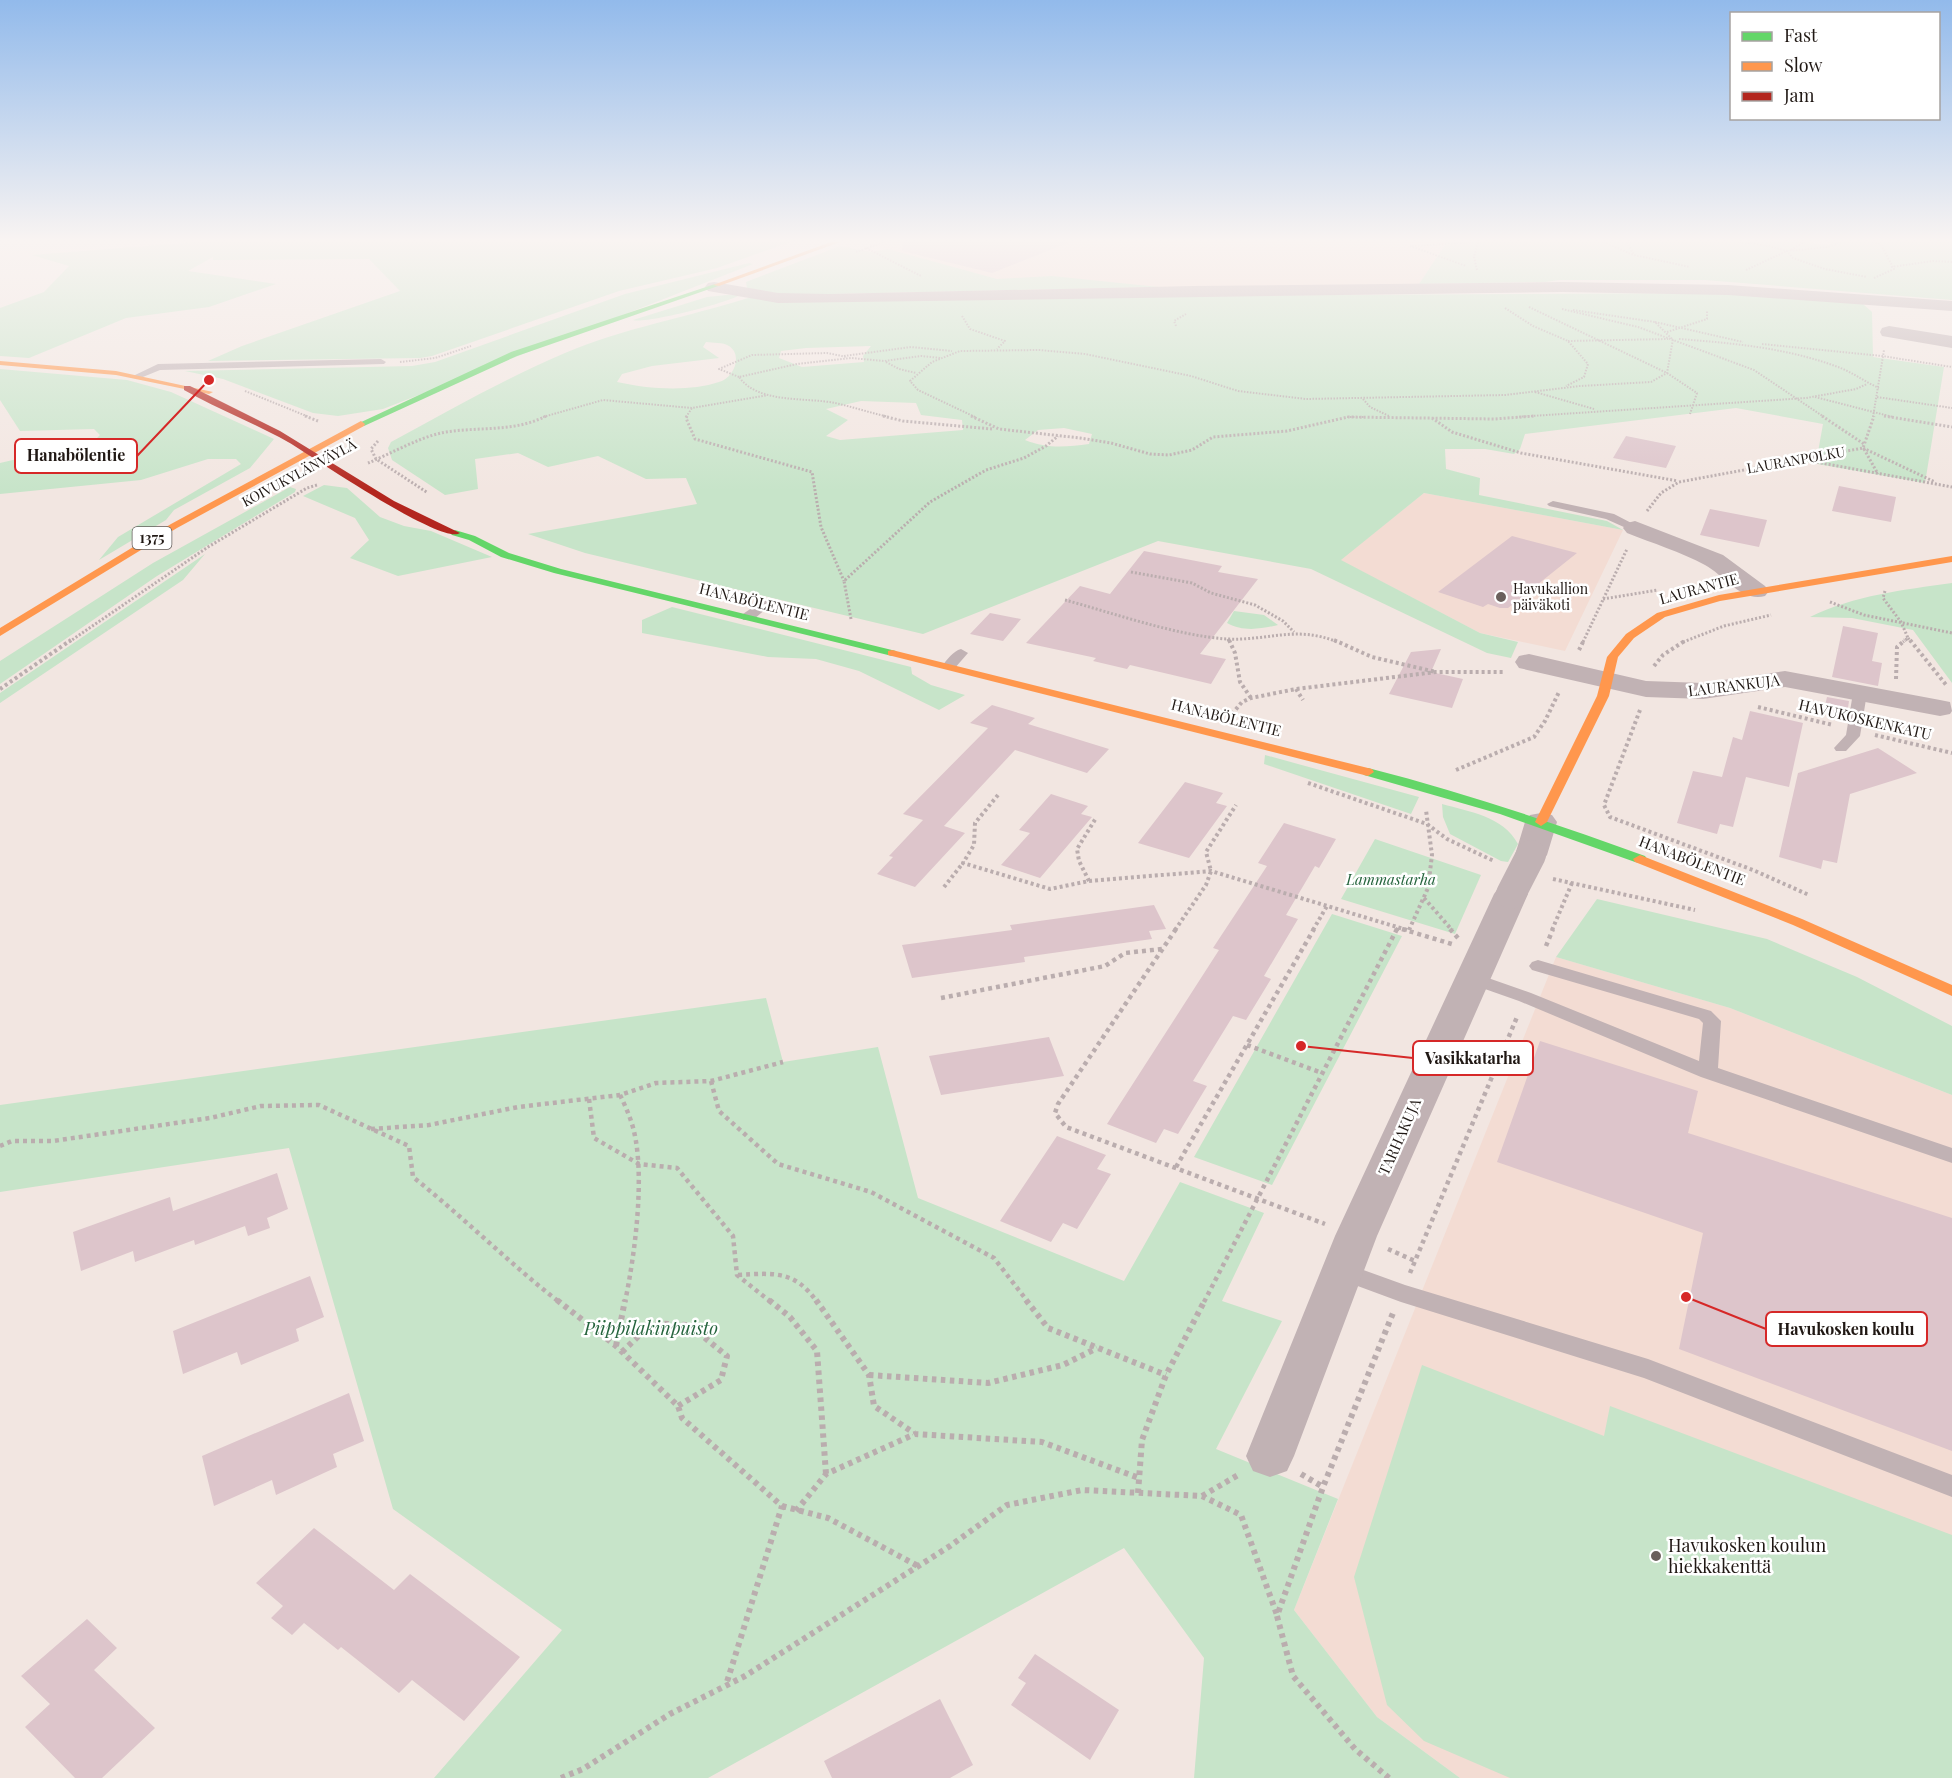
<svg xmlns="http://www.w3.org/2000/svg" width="1952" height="1778" font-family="'Playfair Display',serif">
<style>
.built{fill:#f3dcd3}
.green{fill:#c7e4c9;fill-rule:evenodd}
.building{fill:#ddc5cb}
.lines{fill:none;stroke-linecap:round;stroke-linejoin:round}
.path-far4{stroke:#baadae;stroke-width:2;stroke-dasharray:1.5 1.5;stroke-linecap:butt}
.path-far3{stroke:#baadae;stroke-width:3;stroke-dasharray:2 2;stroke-linecap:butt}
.path-far2{stroke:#baadae;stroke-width:4;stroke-dasharray:3 3;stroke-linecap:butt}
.path-far1{stroke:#baadae;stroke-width:4.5;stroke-dasharray:4 4;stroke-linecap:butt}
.path{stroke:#baadae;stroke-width:6;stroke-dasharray:4.5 4.5;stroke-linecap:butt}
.lane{fill:#c1b2b4;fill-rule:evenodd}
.street{fill:#c1b2b4;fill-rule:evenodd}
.fast{fill:#63d668;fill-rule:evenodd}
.slow{fill:#ff974d;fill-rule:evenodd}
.jam{fill:#b3261e;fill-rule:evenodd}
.street-bridge{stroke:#c1b2b4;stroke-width:30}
.poi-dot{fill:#6a605c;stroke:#fff;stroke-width:2}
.labels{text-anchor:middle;stroke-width:5;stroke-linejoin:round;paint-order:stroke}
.far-street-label{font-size:14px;fill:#201814;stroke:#fff}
.shield{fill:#fff;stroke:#635d5a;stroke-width:1.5}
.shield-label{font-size:14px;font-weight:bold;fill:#201814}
.far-poi-label{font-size:14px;fill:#201814;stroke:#fff;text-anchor:start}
.street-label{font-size:15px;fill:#201814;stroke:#fff}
.park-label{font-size:15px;font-style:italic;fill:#25643d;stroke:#fff}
.near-park-label{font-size:18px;font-style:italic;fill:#25643d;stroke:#fff}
.near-poi-label{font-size:18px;fill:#201814;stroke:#fff;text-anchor:start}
.leader{fill:none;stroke:#d62828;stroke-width:2}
.callout-dot{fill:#d62828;stroke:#fff;stroke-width:2}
.callout{fill:#fff;stroke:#d62828;stroke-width:2}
.callout-label{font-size:16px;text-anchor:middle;font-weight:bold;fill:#201814}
</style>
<rect width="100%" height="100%" fill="#f2e6e1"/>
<path class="built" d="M888 242H1447L1419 284 990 290 877 246Z
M1424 493 1623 530 1565 651 1480 633 1340 560Z
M1556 957 1730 1008 1952 1095V1778H1460L1377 1717 1294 1610Z"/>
<path class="green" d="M197 242H790L717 268 619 291 432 356 420 358 208 361 242 346 400 291 369 259 213 260V257L188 271 276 284 209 307 126 318 29 358 0 356V308L44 292 69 266 32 255Z
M1447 242H1803L1830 245V242H1952V300L1705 280H1559L1545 282 1419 284Z
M840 246 871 252 888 249 997 279 1052 276 1159 287 787 295 747 288 746 282Z
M749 263 753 264 383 409 338 416 313 413 223 379 185 371 412 366 435 362 625 294Z
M1718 293 1863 304 1872 312 1873 357 1944 367 1925 483 1806 462 1796 456 1818 452 1823 424 1736 408 1525 434 1520 449 1514 454 1485 449H1445L1446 469 1480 478 1479 495 1607 521 1623 530 1424 493 1341 560 1480 633 1518 642 1511 658 1487 653 1311 569 1158 541 923 634 585 553 528 534 697 504 686 478 646 479 598 456 548 467 518 453 475 459 478 489 445 495 392 460 388 448 391 442C448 411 506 378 565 353 624 328 688 317 748 298ZM706 342C713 343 723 342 729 346 743 355 734 378 719 382 689 392 648 389 617 382L622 374 652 366 719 358 703 347ZM871 346 863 356 864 362 802 367 779 358 781 351 806 348ZM861 401 916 403 921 415 962 420 963 430 840 440 826 436 848 420 826 409ZM1064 428 1092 434 1089 444C1067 447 1047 449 1025 440L1038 430Z
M727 295H740C727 303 646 324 633 320L707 297Z
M0 369 127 380 171 392 274 439 250 468 174 510 166 520 99 560 118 537 241 464 236 459H208L141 480 0 494V463L94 441 100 435 94 429 20 431 0 400Z
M324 485 347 488 380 517 404 526 431 531 492 557 398 576 350 558 369 540 355 518 303 496Z
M290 487 296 489 295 492 157 576 0 684V661L153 563Z
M205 554 183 580 0 703V693Z
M1952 583V683L1913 630 1852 618 1810 617C1855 595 1903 590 1952 583Z
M672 607 911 667 912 674 931 685 965 695 939 710 859 671 816 659 768 657 642 633V620Z
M1234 611 1264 615 1278 625C1261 629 1243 632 1227 623Z
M1265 755 1419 797 1411 814 1264 764Z
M1442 804C1470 812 1503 816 1518 844L1508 862 1501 861 1450 834 1443 817Z
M1375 839 1481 875 1455 934 1341 899Z
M1597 899 1767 939 1857 977 1952 1026V1095L1730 1008 1556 957Z
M1332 914 1402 936 1272 1185 1194 1157Z
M766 998 783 1062 878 1047 918 1198 1124 1281 1180 1182 1264 1213 1222 1301 1282 1321 1216 1449 1338 1499 1294 1610 1377 1717 1460 1778H1194L1204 1658 1124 1548 708 1778H434L562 1630 393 1509 289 1148 0 1192V1105Z
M1422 1365 1604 1436 1610 1406 1952 1535V1778H1510L1424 1741 1387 1705 1354 1577Z"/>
<path class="building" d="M903 242H1068V243L992 273 902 251Z
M1626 436 1676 446 1666 468 1613 458Z
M1839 486 1896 497 1891 522 1832 511Z
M1710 509 1767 520 1759 547 1700 535Z
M1512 536 1577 553 1508 608H1500L1488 604 1483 607 1438 592Z
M1144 551 1222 566 1218 572 1258 579 1200 654 1226 659 1211 684 1130 665 1127 669 1093 661 1096 658 1026 643 1080 586 1110 594Z
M990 613 1021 619 1003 641 970 634Z
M1843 626 1878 633 1872 661 1882 663 1878 686 1832 677Z
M1441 649 1431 672 1463 679 1452 708 1389 694 1411 652Z
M1827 697 1849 701 1847 715 1824 710Z
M992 705 1035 718 1028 724 1109 749 1087 773 1015 750 944 826 965 833 915 887 877 874 893 857 889 856 923 820 903 814 988 728 970 723Z
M1750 711 1803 723 1789 787 1746 777 1733 827 1720 824 1717 834 1677 823 1693 771 1722 777 1733 737 1742 740Z
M1878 748 1917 773 1850 794 1837 863 1823 860 1821 869 1779 857 1798 773Z
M1185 782 1223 793 1216 803 1227 806 1189 858 1138 843Z
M1051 794 1088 806 1081 814 1092 817 1040 878 1001 865 1030 833 1019 830Z
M1284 823 1336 839 1319 868 1315 866 1286 915 1298 919 1264 976 1271 979 1246 1020 1233 1016 1193 1081 1207 1086 1178 1134 1164 1129 1156 1143 1107 1124 1219 950 1213 948 1267 866 1258 863Z
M1154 905 1166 929 1149 931 1152 939 1024 957 1025 962 912 978 902 945 1012 930 1010 925Z
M1049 1037 1064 1076 941 1095 929 1056Z
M1540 1041 1698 1091 1688 1133 1952 1218V1451L1679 1349 1703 1233 1497 1162Z
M1057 1136 1106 1155 1097 1169 1111 1174 1077 1229 1063 1223 1051 1242 1000 1221Z
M277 1173 288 1209 267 1218 270 1228 248 1236 245 1226 195 1245 194 1240 135 1262 133 1251 81 1271 73 1232 170 1197 173 1211Z
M310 1276 324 1317 296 1329 299 1341 241 1365 237 1352 183 1374 173 1331Z
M349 1393 364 1441 333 1454 337 1467 276 1495 272 1480 214 1506 202 1456Z
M314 1528 394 1590 410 1574 520 1657 464 1721 412 1680 399 1693 341 1647 338 1650 304 1623 292 1635 271 1618 283 1606 256 1583Z
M87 1619 117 1648 94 1670 155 1728 102 1778H75L25 1727 50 1704 21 1676Z
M1035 1654 1119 1710 1090 1760 1011 1705 1026 1683 1018 1678Z
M940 1699 973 1765 950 1778H832L824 1761Z"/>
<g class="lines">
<path class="path-far4" d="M1604 242 1633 255
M1627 242 1634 255 1690 267
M1739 242 1769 246 1787 251 1793 258 1825 269 1867 277
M1410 246 1466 266
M1412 246 1477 242
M866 248 921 276
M1791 250 1804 242
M856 252 884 242
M1891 267 1933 261 1952 262
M1477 270 1474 257 1478 242
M1746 270 1787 251 1828 247 1842 242
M1874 278 1894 269 1881 245 1875 242
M1529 307 1667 373 1697 393 1690 414
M1505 308 1533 326 1568 341 1588 364 1584 377 1566 386
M1562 309 1638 327 1754 370 1824 417
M1573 310 1655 322 1672 339
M962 316 970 329 1005 341 997 349
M1655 322 1743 342
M1176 326 1174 321 1186 314
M1667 332 1707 319V310
M1679 339C1733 343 1787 348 1838 367 1852 372 1865 382 1879 388
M1568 341 1668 339
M1762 344 1882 356 1952 367
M844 356 911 347 952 351
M400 362 435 358 471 346
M886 362 899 369 916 373
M739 377 719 369 752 355 827 353 847 357
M245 391 309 417
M1535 392 1594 409
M1815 397 1893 417
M1877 397 1952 408
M1363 399 1370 407 1389 416
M543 417 603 400 692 408 768 395
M686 417 692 408
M889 417C871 413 853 407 835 403 806 397 758 404 739 377L797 364 851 358 884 361 921 356 941 358
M975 417 918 390 910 381 932 362 960 351 1039 350 1085 354 1191 376 1238 391 1306 399 1505 395 1580 386 1651 382 1667 373 1673 339
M1347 417H1365
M1516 417 1806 398 1856 389 1867 384
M1873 417 1884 350"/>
<path class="path-far3" d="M305 416 318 421
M687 416 686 418 695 439 812 472 821 527 844 581
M883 416 903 421 992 429
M971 416 999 429 1080 438 1111 443 1150 454 1169 455 1192 450 1213 437 1287 431 1348 417 1494 419 1535 416
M1822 416 1864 444
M1884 416 1952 427
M1432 418 1452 432 1521 453 1678 481
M378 441 371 449 376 459 428 493
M1863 448 1935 482
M1864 449 1878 474
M1805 460 1952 487
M368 463C390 454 418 438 441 433 475 426 514 433 546 416
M1647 511 1661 493 1679 482 1863 448 1874 416
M1131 572 1192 583 1211 593 1255 605 1283 621 1294 632
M1885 591 1883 598 1901 622 1908 638 1903 642
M1603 599 1658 590
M1065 600C1113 613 1178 636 1227 639 1267 641 1297 625 1337 642
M1830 602 1864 615 1952 633
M851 619 844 581 930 502 986 470 1024 458 1046 446 1058 436
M1908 638 1911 642
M1228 639 1229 642
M69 642 208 547 307 488 317 485
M1583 642 1627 549
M1683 642 1724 626 1771 615"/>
<path class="path-far2" d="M1229 640 1235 653 1240 682 1251 698
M1334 640 1372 657 1436 672
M1910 640 1947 686
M1579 650 1584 640
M1654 666 1663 655 1686 640
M1896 679 1897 647 1905 640
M0 689 71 640
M1296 689 1303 700
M1758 707 1833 725
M1640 710 1604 805 1610 817 1753 870 1809 895
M1232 714 1242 702 1251 698 1296 689 1436 672H1504
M1875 735 1952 753
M1456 770 1534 737 1545 721 1559 692
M1308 783 1427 824 1447 839 1494 861
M998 795 975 823 974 845 963 863 1050 889 1089 881 1211 871 1407 930
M1553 879 1695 910
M1089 881 1079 861 1077 849 1096 818
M944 887 963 863
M1424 898 1452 930
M1175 930 1206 885 1211 871 1206 852 1236 805
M1313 930 1327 906
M1397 930 1398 928
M1409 930 1428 888 1432 855 1426 810
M1552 930 1572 883"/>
<path class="path-far1" d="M1176 929 1058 1104 1055 1113 1066 1127 1325 1224
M1402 929 1455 945
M1450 929 1458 938
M1546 946 1553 929
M941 998 1105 966 1125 953 1162 949
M1247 1045 1322 1073
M711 1081 719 1111 778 1164 871 1192 994 1258 1028 1302
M620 1095C624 1103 628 1112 631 1121 647 1167 635 1254 625 1302
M589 1099 594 1138 639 1164 677 1168 733 1236 737 1275 771 1302
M371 1129 429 1125 518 1107 620 1095 656 1083 711 1081 783 1062
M0 1146 12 1141H53L210 1118 261 1106 319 1105 409 1146 413 1177C463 1217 508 1262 559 1302
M1176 1167 1314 929
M1388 1249 1415 1261
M1410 1273 1517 1017
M738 1275C773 1273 795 1270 817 1302
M1204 1302 1397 929"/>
<path class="path" d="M557 1300 616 1346 678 1406 682 1418 782 1506 726 1685
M769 1300 790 1317 817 1351 826 1474
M816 1300 869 1375 874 1406 914 1433
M1026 1300 1048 1328 1166 1375
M616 1346 625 1300
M622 1352 652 1323 689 1325 727 1356 721 1380 678 1406
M869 1375 988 1383 1063 1365 1097 1348
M1301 1474 1323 1487
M1138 1493 1142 1440 1166 1375 1205 1300
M1202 1496 1240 1474
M782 1506 828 1518 918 1566
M796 1511 826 1474 915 1434 1042 1442 1139 1478
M561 1778 583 1769 670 1714 745 1676 950 1546 1007 1505 1082 1490 1202 1496 1241 1515 1277 1615
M1389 1778 1355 1749 1293 1676 1277 1616 1323 1487 1393 1313"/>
<path class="lane" d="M381 359 386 362 384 364 160 370 138 379 133 376 158 364Z
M1553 501 1614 514 1641 528 1635 532 1606 519 1549 506 1547 504Z
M763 600 768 601 769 604 768 607 753 620H743L742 617 743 614Z
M961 649 968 653 954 669H944L942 666C947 660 953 651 961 649Z
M1860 689 1867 693 1860 736 1846 751H1836L1834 748 1846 735 1853 693Z
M1538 960 1711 1011 1721 1021 1718 1068 1952 1148V1163L1701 1077 1519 1001 1465 982 1462 978 1465 974 1471 972 1531 993 1699 1061 1703 1023 1699 1019 1532 970 1529 966 1532 962Z
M1344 1263 1405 1285 1648 1359 1952 1475V1497L1644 1378 1401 1302 1336 1278 1333 1272 1336 1266Z"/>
<path class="street" d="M714 282 778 293 829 294 1193 286 1562 282 1728 285 1952 301V311L1728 295 1562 292 778 303 708 291 705 287 708 283Z
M1889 326 1952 336V348L1882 336 1880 332 1882 328Z
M1635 521 1723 555 1765 586 1769 591 1765 596C1741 602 1725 576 1705 565 1681 552 1652 543 1627 533L1623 528 1627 523Z
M1529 654 1646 681 1703 683 1785 671 1940 700 1950 702 1952 711 1950 714 1940 716 1785 687 1703 699 1646 697 1519 668 1515 662 1519 656Z
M1541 813 1552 815 1557 822 1547 855 1542 862 1531 865 1520 862 1515 855 1525 822 1530 815Z
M1511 884 1523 887 1528 894 1377 1236 1294 1456 1287 1471 1270 1477 1253 1471 1246 1456 1335 1236 1494 894 1499 887Z"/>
<path class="fast" d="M715 284 721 285 517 356 364 426 357 424 511 352Z
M455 530 475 536 509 553 561 569 896 651 897 653 892 656 554 573 501 557 469 540 452 535 450 533Z
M1368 768C1462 792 1554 823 1645 856L1647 859 1640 863 1635 862 1500 814 1364 775 1362 772Z"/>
<path class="slow" d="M831 242H840L719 286 713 285Z
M0 361 116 371 213 392 209 394 116 375 0 365Z
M361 421 365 424 364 426 177 528 0 636V628L171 524Z
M1952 556V562L1720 601 1665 617 1634 638 1618 657 1609 696 1547 822 1541 826 1535 822 1597 696 1607 657 1626 634 1657 613 1719 595Z
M892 650 1372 769 1374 772 1368 776 888 655V651Z
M1640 855 1802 919 1952 985V996L1793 925 1635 862 1633 859Z"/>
<path class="jam" d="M184 386H190L280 431 394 501 460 533C442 546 312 456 288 442 258 425 227 413 197 397L184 390Z"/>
<path class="street-bridge" d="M1511 894 1531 855"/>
</g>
<linearGradient id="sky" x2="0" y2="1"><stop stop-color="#92baeb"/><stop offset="0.49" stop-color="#f9f4f2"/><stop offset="1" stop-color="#f9f4f2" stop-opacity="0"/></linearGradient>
<rect width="1952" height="491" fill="url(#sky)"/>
<g class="poi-dot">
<circle cx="1501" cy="597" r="6"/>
<circle cx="1656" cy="1556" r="6"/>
</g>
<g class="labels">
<g class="far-street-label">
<text transform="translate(1796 460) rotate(-10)" y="5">LAURANPOLKU</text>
<text transform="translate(299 473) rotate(-28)" y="5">KOIVUKYLÄNVÄYLÄ</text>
</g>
<rect class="shield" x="132.5" y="527" width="39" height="22" rx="4.5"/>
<g class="shield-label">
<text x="152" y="543">1375</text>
</g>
<g class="far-poi-label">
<text x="1513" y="594">Havukallion<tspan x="1513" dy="16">päiväkoti</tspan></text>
</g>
<g class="street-label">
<text transform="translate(1699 589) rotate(-15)" y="5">LAURANTIE</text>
<text transform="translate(754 602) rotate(14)" y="5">HANABÖLENTIE</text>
<text transform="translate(1734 686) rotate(-7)" y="5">LAURANKUJA</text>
<text transform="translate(1226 718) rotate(14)" y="5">HANABÖLENTIE</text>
<text transform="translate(1865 720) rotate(13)" y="5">HAVUKOSKENKATU</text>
<text transform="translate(1692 861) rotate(21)" y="5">HANABÖLENTIE</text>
<text transform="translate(1400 1137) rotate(-66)" y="5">TARHAKUJA</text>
</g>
<g class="park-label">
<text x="1391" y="885">Lammastarha</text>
</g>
<g class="near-park-label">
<text x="651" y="1335">Piippilakinpuisto</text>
</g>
<g class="near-poi-label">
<text x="1668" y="1552">Havukosken koulun<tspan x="1668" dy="21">hiekkakenttä</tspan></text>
</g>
</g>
<path class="leader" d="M209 380L137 456M1301 1046L1413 1058M1686 1297L1766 1329"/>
<g class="callout-dot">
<circle cx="209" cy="380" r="6"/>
<circle cx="1301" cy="1046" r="6"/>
<circle cx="1686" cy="1297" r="6"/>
</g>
<g class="callout">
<rect x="15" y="439" width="122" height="34" rx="6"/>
<rect x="1413" y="1041" width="120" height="34" rx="6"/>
<rect x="1766" y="1312" width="161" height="34" rx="6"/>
</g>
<g class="callout-label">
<text x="76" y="461">Hanabölentie</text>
<text x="1473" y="1064">Vasikkatarha</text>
<text x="1846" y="1335">Havukosken koulu</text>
</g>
<rect x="1730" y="12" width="210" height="108" fill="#ffffff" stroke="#a6a3a1" stroke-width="1.5"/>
<rect x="1742" y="32" width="30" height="9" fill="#63d668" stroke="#a6a3a1" stroke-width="1.5"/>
<text x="1784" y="42" font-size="18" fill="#201814">Fast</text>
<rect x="1742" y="62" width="30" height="9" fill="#ff974d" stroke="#a6a3a1" stroke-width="1.5"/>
<text x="1784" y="72" font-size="18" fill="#201814">Slow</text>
<rect x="1742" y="92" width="30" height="9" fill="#b3261e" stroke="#a6a3a1" stroke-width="1.5"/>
<text x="1784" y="102" font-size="18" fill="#201814">Jam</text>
</svg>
